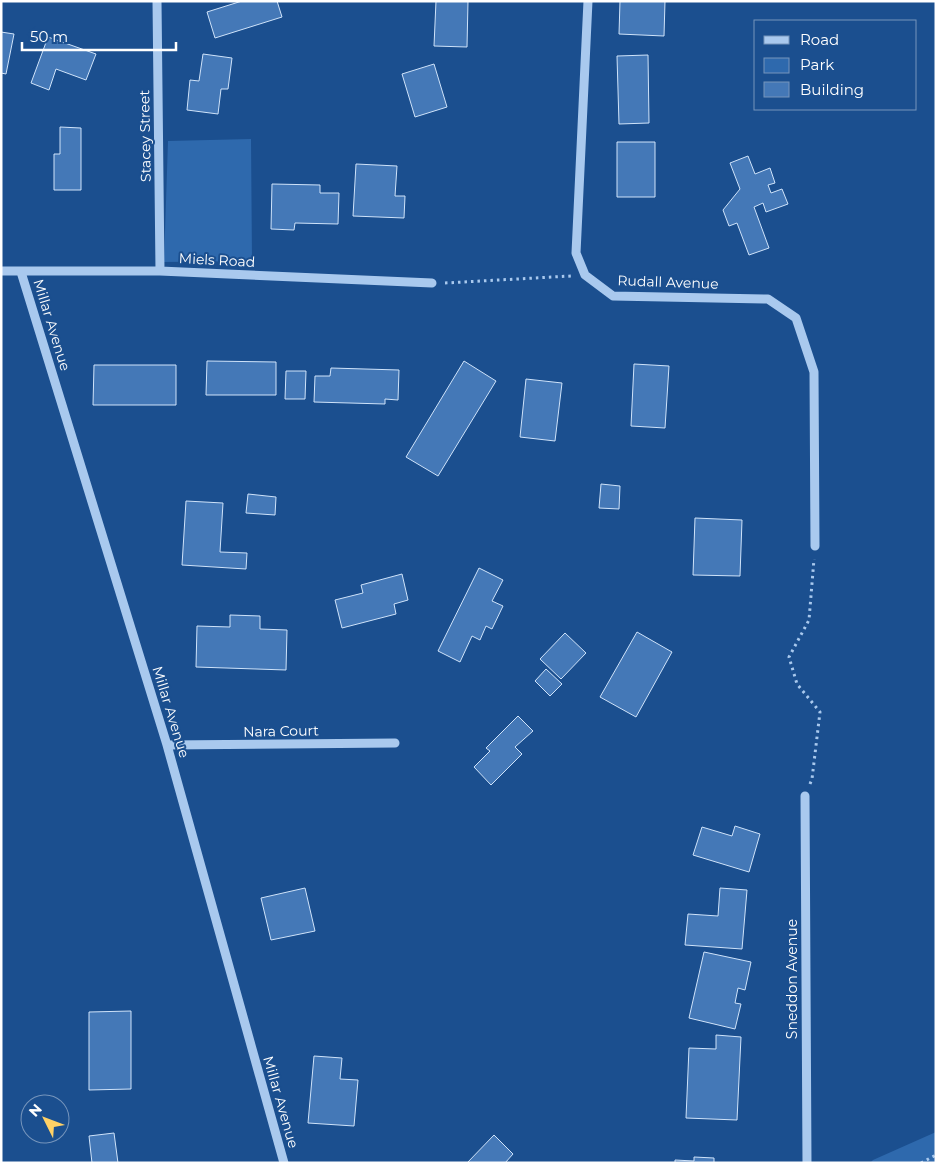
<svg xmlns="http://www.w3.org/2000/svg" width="937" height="1164" font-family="Montserrat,sans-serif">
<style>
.green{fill:#2e69ad}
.building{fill:#4478b7;stroke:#cfe3fa}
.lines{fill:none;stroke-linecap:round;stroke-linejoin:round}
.path{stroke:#a9c9ee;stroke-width:3;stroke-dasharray:2.5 4;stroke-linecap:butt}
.minor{stroke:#a9c9ee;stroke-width:9}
.labels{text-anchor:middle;stroke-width:4;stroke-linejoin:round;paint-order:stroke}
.street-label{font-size:14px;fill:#fff;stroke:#1b4f8f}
</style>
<rect width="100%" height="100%" fill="#1b4f8f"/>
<path class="green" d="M251 139 252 261 164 262 168 141Z
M936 1132V1163H870L873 1160Z"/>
<path class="building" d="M242 1H277L282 17 215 38 207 12Z
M436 1H468L467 47 434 46Z
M620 1H665L664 36 619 34Z
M1 32 14 34 6 74 1 73Z
M48 37 96 54 86 80 56 69 49 90 31 83Z
M203 54 232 58 228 89H221L218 114 187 110 190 80 199 81Z
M648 55 649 123 619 124 617 56Z
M434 64 447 107 415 117 402 74Z
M60 127 81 128V190H54V154H60Z
M617 142H655V197H617Z
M748 156 755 174 770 168 775 183 768 185 771 193 782 189 788 204 766 212 763 203 754 207 769 248 749 255 737 223 729 226 723 210 740 189 730 163Z
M356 164 397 166 395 196H405L404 218 353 216Z
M272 184 320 185V193H339L338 224 295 223 294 230 271 229Z
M207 361 276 362V395H206Z
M464 361 496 381 438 476 406 457Z
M634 364 669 366 665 428 631 426Z
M94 365H176V405H93Z
M331 368 399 370 398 400 385 399V404L314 402 315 376H330Z
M286 371H306L305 399H285Z
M526 379 562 383 555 441 520 437Z
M601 484 620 486 619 509 599 508Z
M248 494 276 497 275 515 246 513Z
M186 501 223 503 220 552 247 553 246 569 182 565Z
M695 518 742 520 740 576 693 575Z
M479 568 503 580 492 601 503 606 492 629 486 626 480 640 472 636 460 662 438 651Z
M402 574 408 600 394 604 396 614 342 628 335 600 363 593 361 585Z
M230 615 260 616V629L287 630 286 670 196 667 197 626 230 627Z
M637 632 672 652 636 717 600 697Z
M565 633 586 653 561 679 540 659Z
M546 669 562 684 550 696 535 681Z
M518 716 533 731 515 747 522 754 491 785 474 767 490 751 486 748Z
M735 826 760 834 749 872 693 855 702 827 732 836Z
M305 888 315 931 271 940 261 898Z
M720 888 747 890 742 949 685 945 688 914 718 916Z
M704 952 751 962 745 990 738 988 735 1003 741 1004 735 1029 689 1018Z
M131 1011V1089L89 1090V1012Z
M716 1035 741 1037 737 1120 686 1118 689 1048 716 1049Z
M314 1056 342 1058 340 1079 358 1080 354 1126 308 1123Z
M114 1133 118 1163H92L89 1136Z
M494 1135 513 1154 505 1163H467Z
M694 1157 714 1158V1163H675V1160L694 1161Z"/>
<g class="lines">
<path class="path" d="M445 283 571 276
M810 784 812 779 820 712 797 684 789 657 809 620 814 559
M921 1163 936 1155"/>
<path class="minor" d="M157 1 160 271
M588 1 576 253 585 275 613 296 768 299 796 318 814 372 815 546
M1 271H160L432 283
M21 272 167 745 284 1163
M167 745 395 743
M805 796 807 1163"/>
</g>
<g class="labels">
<g class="street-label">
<text transform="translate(145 136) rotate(-91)" y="5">Stacey Street</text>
<text transform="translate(217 260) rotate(3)" y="5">Miels Road</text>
<text transform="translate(668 282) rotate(2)" y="5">Rudall Avenue</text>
<text transform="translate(52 325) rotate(73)" y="5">Millar Avenue</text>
<text transform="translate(171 712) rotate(73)" y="5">Millar Avenue</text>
<text transform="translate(281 731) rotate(-1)" y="5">Nara Court</text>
<text transform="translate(792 979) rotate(-90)" y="5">Sneddon Avenue</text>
<text transform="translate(281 1102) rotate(74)" y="5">Millar Avenue</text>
</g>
</g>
<rect width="937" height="1164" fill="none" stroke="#ffffff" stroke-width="5"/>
<rect x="754" y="20" width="162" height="90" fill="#1b4f8f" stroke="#7695bc"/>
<rect x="764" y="36" width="25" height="8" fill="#a9c9ee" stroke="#7695bc"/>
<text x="800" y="45" font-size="15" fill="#ffffff">Road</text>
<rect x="764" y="58" width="25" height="15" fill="#2e69ad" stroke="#7695bc"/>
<text x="800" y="70" font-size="15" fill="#ffffff">Park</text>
<rect x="764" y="82" width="25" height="15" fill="#4478b7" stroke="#7695bc"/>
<text x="800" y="95" font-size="15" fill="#ffffff">Building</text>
<g transform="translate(45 1119) rotate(312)"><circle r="24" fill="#1b4f8f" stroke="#7695bc"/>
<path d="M0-4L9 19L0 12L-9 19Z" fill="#ffd166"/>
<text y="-8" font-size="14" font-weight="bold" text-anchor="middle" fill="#ffffff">N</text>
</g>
<path d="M22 42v8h154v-8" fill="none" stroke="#ffffff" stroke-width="2.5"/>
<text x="30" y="42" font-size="15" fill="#ffffff" stroke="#1b4f8f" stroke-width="4" paint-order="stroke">50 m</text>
</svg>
